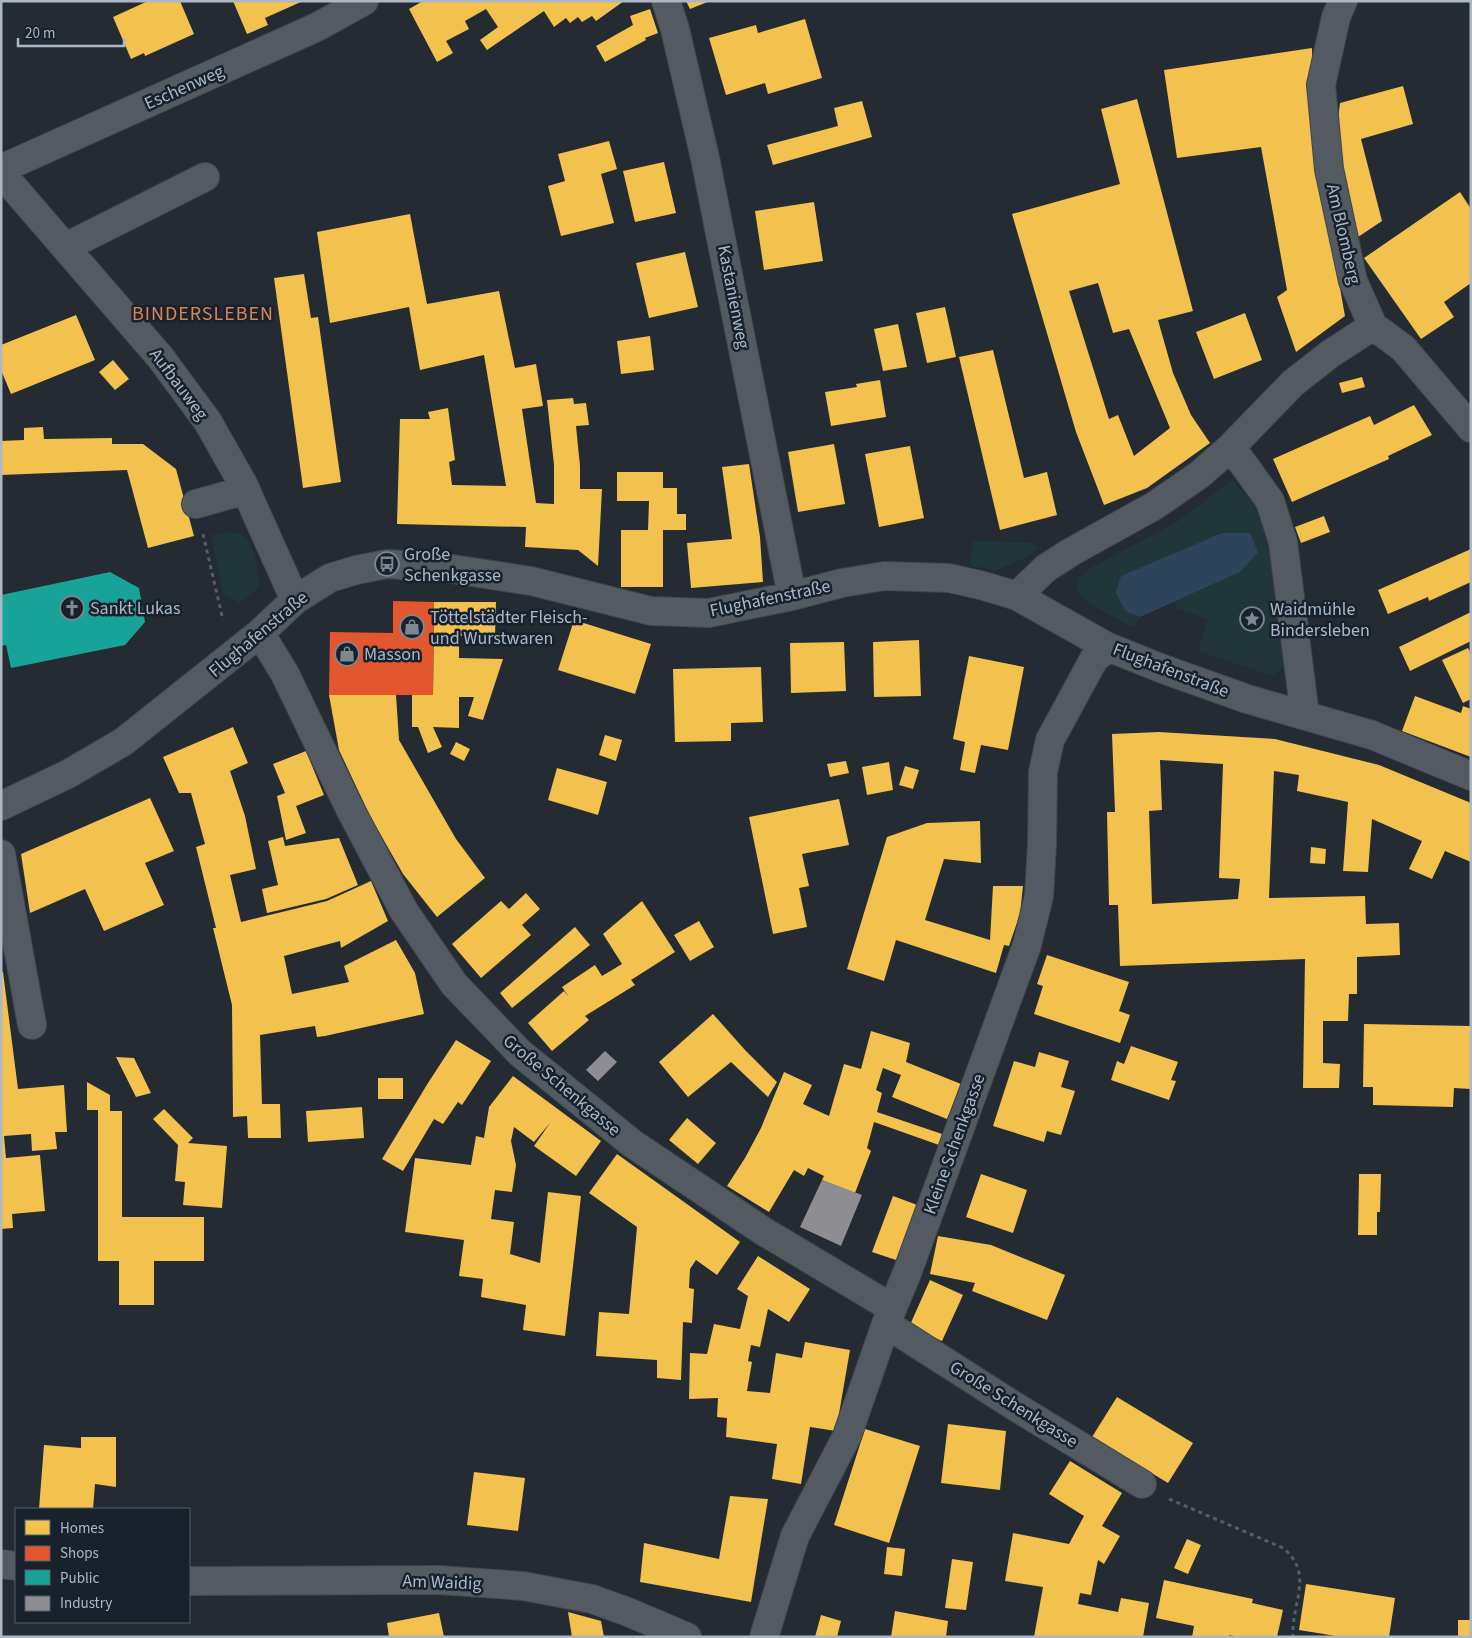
<svg xmlns="http://www.w3.org/2000/svg" width="1472" height="1638" font-family="'Source Sans 3',sans-serif">
<style>
.green{fill:#213638}
.water{fill:#2e445b}
.homes{fill:#f2c14e;fill-rule:evenodd}
.shops{fill:#e4572e}
.public{fill:#17a398}
.industry{fill:#8d8d92}
.lines{fill:none;stroke-linecap:round;stroke-linejoin:round}
.minor-casing{stroke:#40464c;stroke-width:30}
.path{stroke:#565d64;stroke-width:3;stroke-dasharray:4 4;stroke-linecap:butt}
.minor{stroke:#545a62;stroke-width:28}
.labels{text-anchor:middle;stroke-width:5;stroke-linejoin:round;paint-order:stroke}
.street-label{font-size:18px;fill:#acb8c6;stroke:#18222d}
.poi-label{font-size:18px;fill:#acb8c6;stroke:#18222d;text-anchor:start}
.quarter-label{font-size:20px;letter-spacing:1px;fill:#db8452;stroke:#18222d}
</style>
<rect width="100%" height="100%" fill="#242b32"/>
<path class="green" d="M1232 480 1257 507 1269 544 1286 660 1280 670 1273 676 1198 651 1208 619 1177 609 1174 602 1240 572 1125 611 1140 617 1134 628 1089 604 1078 592 1077 579 1090 568 1177 522Z
M231 532C234 533 239 533 242 535 255 542 259 573 259 587L240 603 223 595 211 535Z
M973 541 1024 542 1033 543 1038 549 1019 561 994 571 970 565Z"/>
<path class="water" d="M1222 533H1250L1258 552 1240 572 1140 617 1125 611 1116 592 1121 576Z"/>
<path class="homes" d="M148 1H180L194 34 145 56 144 53 131 59 113 17Z
M233 1H303L265 18 268 25 247 34Z
M423 1H624L596 21 592 16 582 22 578 17 570 23 566 18 554 27 544 11 487 50 480 40 498 27 486 9 465 21 469 29 446 41 453 53 437 62 409 9Z
M686 1H710L690 9Z
M650 9 658 33 645 38 646 40 605 62 596 46 633 25 630 16Z
M805 19 822 78 768 94 765 83 726 95 709 38 756 25 758 33Z
M1312 48 1313 137 1345 316 1296 352 1277 297 1287 290 1261 147 1177 158 1164 70Z
M1403 86 1413 124 1361 139 1382 221 1358 237 1335 145 1340 103Z
M1137 99 1193 311 1158 320 1173 373 1191 415 1210 443 1147 488 1104 505 1076 432 1012 214 1120 184 1101 109ZM1098 283 1113 333 1129 329 1170 428 1134 456 1118 415 1109 419 1069 291Z
M862 101 872 137 773 165 767 145 838 126 834 108Z
M609 141 617 169 601 174 614 223 561 236 548 186 565 181 558 154Z
M664 162 676 213 635 222 623 171Z
M1460 192 1471 209V283L1444 302 1454 317 1421 339 1364 258Z
M814 202 823 261 764 270 755 211Z
M410 214 427 304 499 291 515 368 536 364 543 406 522 409 536 503 554 504V465L547 400 573 398 574 404 586 403 589 425 576 426 580 466V489H602L598 566 578 550 525 547 526 527 397 524 400 419H430L428 412 448 408 455 460 449 462 452 485 506 486 484 355 420 370 409 307 330 323 317 232Z
M685 252 698 307 649 318 636 263Z
M304 274 311 318 318 317 341 482 303 488 274 278Z
M945 307 956 357 927 363 916 313Z
M1245 313 1262 360 1214 379 1196 332Z
M76 315 95 360 11 394 1 370V345Z
M898 324 907 367 883 371 874 329Z
M650 336 654 370 621 374 617 341Z
M993 350 1024 478 1047 472 1057 515 1000 530 959 357Z
M113 360 129 379 115 390 99 372Z
M1362 377 1365 387 1342 393 1339 383Z
M880 380 886 417 831 426 825 392 857 387 856 384Z
M1414 405 1432 435 1388 456 1389 459 1292 502 1273 459 1370 416 1374 425Z
M43 427 44 439 112 438V444H143L176 469 194 536 148 548 127 470 1 475V441L24 440V428Z
M834 444 845 504 798 512 788 452Z
M910 446 924 518 879 527 865 454Z
M749 464 760 537 763 582 691 588 687 543 732 539 722 467Z
M617 472H663V488H677V514H686V530H663V587H621V530H648L649 501H617Z
M1324 516 1330 532 1301 543 1295 527Z
M1471 549V582L1429 601 1428 597 1388 614 1378 590Z
M434 602H496L495 636H459V658L503 659 483 720 468 716 474 697H459V728L433 727 442 747 428 753 418 727H412V695H433Z
M1471 612V641L1410 671 1399 647Z
M574 620 651 644 635 694 558 670Z
M919 640 921 696 874 697 873 642Z
M844 642 846 691 791 693 790 643Z
M1468 648 1471 654V699L1463 703 1442 660Z
M969 656 1024 667 1008 750 981 745 975 773 960 770 965 742 953 739Z
M761 667 763 722 731 723V741L675 742 673 669Z
M329 695H396L399 740 456 839 485 878 437 917 403 874 370 816 339 750Z
M1415 696 1461 713 1463 706 1471 709V757L1402 731Z
M233 727 248 763 230 771 245 816 256 869 230 875 241 922 327 901 371 881 388 921 341 948 340 941 284 956 292 994 349 982 344 966 396 940 415 973 424 1014 325 1036 317 1037 315 1026 260 1035 262 1104H280L281 1138H248L247 1116 233 1117 232 1005 213 928H216L196 847 205 844 191 793H179L163 757Z
M1159 732 1275 739 1379 765 1471 803V862L1445 851 1432 879 1409 869 1422 841 1372 819 1368 872 1343 871 1348 802 1297 791 1299 775 1274 771 1269 898 1365 896 1366 924 1399 923 1400 955 1357 957V994H1349L1348 1021H1323V1063L1340 1064 1339 1088H1303L1305 959 1120 966 1118 905H1109L1107 812H1115L1112 734ZM1160 760 1223 764 1219 878 1240 879 1238 899 1152 904 1149 811 1162 810Z
M605 735 622 740 616 761 599 755Z
M456 742 470 749 464 761 450 754Z
M306 751 324 795 296 806 306 833 286 840 277 796 285 793 273 764Z
M846 761 849 773 830 777 827 764Z
M889 762 893 790 867 795 862 767Z
M905 766 919 770 913 789 899 785Z
M557 768 607 782 598 815 548 800Z
M150 798 174 851 145 863 164 905 104 931 85 889 30 913 21 854Z
M839 799 849 845 802 854 809 886 799 888 807 927 773 934 749 817Z
M980 821 981 863 944 859 925 920 990 940 993 886H1023L1020 914 1009 946 1004 945 996 973 896 940 884 981 847 969 887 837 927 823Z
M283 837 285 846 339 838 358 885 326 899 267 913 262 889 278 885 268 841Z
M1311 847 1326 849 1325 864 1310 863Z
M526 893 540 909 522 925 531 935 481 978 452 944 501 901 509 909Z
M642 901 675 952 631 980 635 985 585 1016 589 1020 552 1051 528 1023 564 991 569 997 562 987 595 965 602 976 622 964 603 934Z
M699 921 714 947 690 961 674 935Z
M575 927 590 945 512 1008 500 993Z
M1047 955 1129 982 1119 1011 1130 1015 1120 1043 1034 1014 1043 986 1037 984Z
M1 972H3L18 1089 64 1085 67 1132H55L57 1149 32 1151 31 1134 4 1136 6 1158 40 1155 45 1211 12 1214 13 1228 1 1229Z
M713 1014 745 1050 777 1082 768 1097 731 1062 688 1097 659 1062Z
M1364 1024 1471 1026V1089L1454 1088 1453 1107 1373 1105V1087H1363Z
M871 1031 910 1043 906 1062 961 1084 947 1119 892 1097 901 1075 883 1068 876 1090 882 1093 877 1112 942 1134 939 1145 874 1122 867 1148 871 1151 855 1193 822 1180 824 1176 808 1168 804 1176 794 1170 769 1212 727 1186 745 1158 761 1128 784 1072 812 1085 803 1104 829 1116 844 1064 861 1069Z
M456 1040 491 1061 462 1105 458 1102 443 1124 434 1119 403 1171 382 1159 428 1083Z
M1131 1046 1178 1062 1171 1080 1176 1081 1169 1100 1111 1080 1117 1061 1124 1064Z
M1039 1052 1069 1061 1061 1087 1075 1091 1061 1135 1047 1131 1044 1142 993 1126 1014 1061 1035 1067Z
M116 1057 134 1058 151 1093 136 1097Z
M513 1076 601 1141 576 1176 534 1146 550 1123 534 1142 514 1127 511 1141 516 1165 512 1192 495 1190 491 1219 514 1222 510 1254 540 1263 548 1192 581 1196 565 1336 523 1330 526 1305 481 1297 483 1279 459 1276 464 1240 405 1232 415 1158 471 1165 476 1136 484 1138 489 1107Z
M378 1078H403V1099H378Z
M87 1082 110 1095V1111H122V1217H204V1261H154V1305H119V1261H98V1110H87Z
M362 1107 364 1138 308 1142 306 1111Z
M164 1109 193 1138 188 1143 227 1146 222 1208 183 1205 185 1182 175 1181 178 1145 153 1119Z
M687 1118 716 1143 698 1164 669 1140Z
M617 1154 740 1242 717 1275 696 1260 690 1269 689 1288 694 1289 692 1323 683 1322 681 1380 657 1378V1360L596 1356 599 1312 629 1314 637 1227 589 1193Z
M981 1174 1027 1190 1013 1233 966 1217Z
M1359 1174H1381L1380 1212H1377V1235H1358Z
M893 1196 920 1206 899 1261 872 1252Z
M938 1236 991 1245 1065 1275 1047 1320 972 1291 975 1283 930 1274Z
M758 1256 810 1289 789 1322 768 1309 760 1347 751 1345 748 1361 752 1362 747 1391 770 1393 776 1353 802 1358 805 1342 850 1350 836 1431 810 1427 801 1484 772 1479 777 1444 726 1437 727 1418 717 1417 718 1398 689 1399 690 1353 707 1354 714 1324 740 1329 748 1296 737 1289Z
M930 1280 963 1295 942 1341 909 1327Z
M1117 1397 1193 1443 1168 1483 1092 1437Z
M948 1424 1006 1431 1000 1490 941 1483Z
M865 1429 920 1446 889 1543 834 1525Z
M81 1437H116V1487L95 1484 93 1509H39L44 1445 81 1448Z
M1070 1461 1122 1493 1102 1526 1120 1536 1104 1564 1098 1560 1091 1595 1080 1593 1078 1604 1118 1612 1121 1598 1149 1603 1143 1637H1034L1043 1587 1005 1581 1013 1533 1069 1544 1084 1516 1049 1494Z
M474 1472 525 1478 518 1531 467 1525Z
M730 1496 768 1499 751 1602 640 1582 644 1543 719 1559Z
M1187 1539 1201 1545 1188 1574 1174 1568Z
M887 1547 905 1549 902 1576 884 1574Z
M952 1559 973 1562 966 1610 945 1608Z
M1164 1580 1253 1599 1252 1603 1283 1610 1277 1637H1240L1229 1635V1637H1192L1194 1626 1156 1618Z
M1306 1584 1395 1598 1389 1637H1342L1299 1630Z
M895 1611 948 1621 946 1637H891Z
M568 1612 601 1621 604 1637H572Z
M439 1613 444 1637H389L387 1623Z
M821 1615 841 1621 837 1637H815Z
M1458 1620H1471V1637H1458Z"/>
<path class="shops" d="M393 601 434 602 433 695H329L330 632 393 633Z"/>
<path class="public" d="M110 572 139 588 145 622 125 645 11 668 6 645 1 646V595Z"/>
<path class="industry" d="M605 1051 617 1062 598 1081 586 1070Z
M822 1180 862 1195 841 1246 800 1227Z"/>
<g class="lines">
<g class="minor-casing">
<path id="minor" d="M666 1 675 29 705 158 792 596
M1343 1 1336 17 1321 85 1329 169 1353 281 1373 326 1403 348 1471 428
M1 169 317 27 364 1
M1 173 160 357 208 422 243 484 295 600
M66 247 205 177
M1231 447 1270 501 1283 542 1305 716
M196 504 246 490
M1017 596 1046 568 1071 552 1154 506 1199 475 1231 447 1293 383 1330 354 1373 326
M260 633 285 674 350 809 404 911 454 984 520 1053 633 1144 763 1231 892 1308
M1 806 68 774 123 742 260 633 295 600 330 578 356 570 387 564 446 568 531 581 651 611 709 613 792 596 842 583 884 576 949 578 984 586 1017 596 1108 647 1163 669 1247 699 1372 735 1471 776
M1 854 32 1025
M886 1324 1016 1407 1142 1484
M1 1564 16 1566
M189 1581 439 1580 523 1586 592 1599 628 1612 687 1637
M764 1637 795 1536 847 1436 886 1324 907 1273 1027 945 1039 896 1042 844 1043 772 1050 740 1094 659 1108 647"/>
</g>
<path class="path" d="M203 534 223 620
M1169 1499 1283 1548C1315 1574 1291 1603 1293 1637"/>
<use href="#minor" class="minor"/>
</g>
<defs>
<g id="bus-ring" transform="scale(1.25)"><circle r="9.5" fill="#18222d" stroke="#7c8792" stroke-width="1.5"/><path d="M-5-6H5V4H4V6H2V4H-2V6H-4V4H-5ZM-3.5-4V0h7V-4ZM-3.5 1.2v1.5H-2V1.2ZM2 1.2v1.5H3.5V1.2Z" fill="#7c8792"/></g>
<g id="church-ring" transform="scale(1.25)"><circle r="9.5" fill="#18222d" stroke="#7c8792" stroke-width="1.5"/><path d="M-1.2-6h2.4v3.5h3.3v2.4h-3.3V6h-2.4V-.1h-3.3v-2.4h3.3Z" fill="#7c8792"/></g>
<g id="sight-ring" transform="scale(1.25)"><circle r="9.5" fill="#18222d" stroke="#7c8792" stroke-width="1.5"/><path d="M0-6L1.8-2.2L6-1.7L2.9 1.2L3.7 5.4L0 3.3L-3.7 5.4L-2.9 1.2L-6-1.7L-1.8-2.2Z" fill="#7c8792"/></g>
<g id="shop-ring" transform="scale(1.25)"><circle r="9.5" fill="#18222d" stroke="#7c8792" stroke-width="1.5"/><path d="M-5-2.5h2.3a2.7 3.5 0 0 1 5.4 0H5L5.5 6h-11ZM-1.5-2.5h3a1.5 2.3 0 0 0-3 0Z" fill="#7c8792"/></g>
</defs>
<g fill-rule="evenodd">
<use href="#bus-ring" x="387" y="564"/>
<use href="#church-ring" x="72" y="608"/>
<use href="#sight-ring" x="1252" y="619"/>
<use href="#shop-ring" x="412" y="627"/>
<use href="#shop-ring" x="347" y="654"/>
</g>
<g class="labels">
<g class="street-label">
<text transform="translate(184 87) rotate(-24)" y="6">Eschenweg</text>
<text transform="translate(1344 234) rotate(77)" y="6">Am Blomberg</text>
<text transform="translate(734 297) rotate(79)" y="6">Kastanienweg</text>
<text transform="translate(179 384) rotate(53)" y="6">Aufbauweg</text>
<text transform="translate(770 598) rotate(-12)" y="6">Flughafenstraße</text>
<text transform="translate(258 634) rotate(-40)" y="6">Flughafenstraße</text>
<text transform="translate(1171 670) rotate(21)" y="6">Flughafenstraße</text>
<text transform="translate(562 1085) rotate(40)" y="6">Große Schenkgasse</text>
<text transform="translate(954 1144) rotate(-70)" y="6">Kleine Schenkgasse</text>
<text transform="translate(1014 1404) rotate(32)" y="6">Große Schenkgasse</text>
<text transform="translate(442 1582) rotate(2)" y="6">Am Waidig</text>
</g>
<g class="poi-label">
<text x="404" y="560">Große<tspan x="404" dy="21">Schenkgasse</tspan></text>
<text x="90" y="614">Sankt Lukas</text>
<text x="1270" y="615">Waidmühle<tspan x="1270" dy="21">Bindersleben</tspan></text>
<text x="430" y="623">Töttelstädter Fleisch-<tspan x="430" dy="21">und Wurstwaren</tspan></text>
<text x="364" y="660">Masson</text>
</g>
<g class="quarter-label">
<text x="203" y="320">BINDERSLEBEN</text>
</g>
</g>
<rect width="1472" height="1638" fill="none" stroke="#acb8c6" stroke-width="5"/>
<rect x="15" y="1508" width="175" height="115" fill="#18222d" stroke="#535e6a"/>
<rect x="25" y="1520" width="25" height="15" fill="#f2c14e" stroke="#535e6a"/>
<text x="60" y="1533" font-size="15" fill="#acb8c6">Homes</text>
<rect x="25" y="1546" width="25" height="15" fill="#e4572e" stroke="#535e6a"/>
<text x="60" y="1558" font-size="15" fill="#acb8c6">Shops</text>
<rect x="25" y="1570" width="25" height="15" fill="#17a398" stroke="#535e6a"/>
<text x="60" y="1583" font-size="15" fill="#acb8c6">Public</text>
<rect x="25" y="1596" width="25" height="15" fill="#8d8d92" stroke="#535e6a"/>
<text x="60" y="1608" font-size="15" fill="#acb8c6">Industry</text>
<path d="M18 38v8h106v-8" fill="none" stroke="#acb8c6" stroke-width="2.5"/>
<text x="25" y="38" font-size="15" fill="#acb8c6" stroke="#18222d" stroke-width="4" paint-order="stroke">20 m</text>
</svg>
